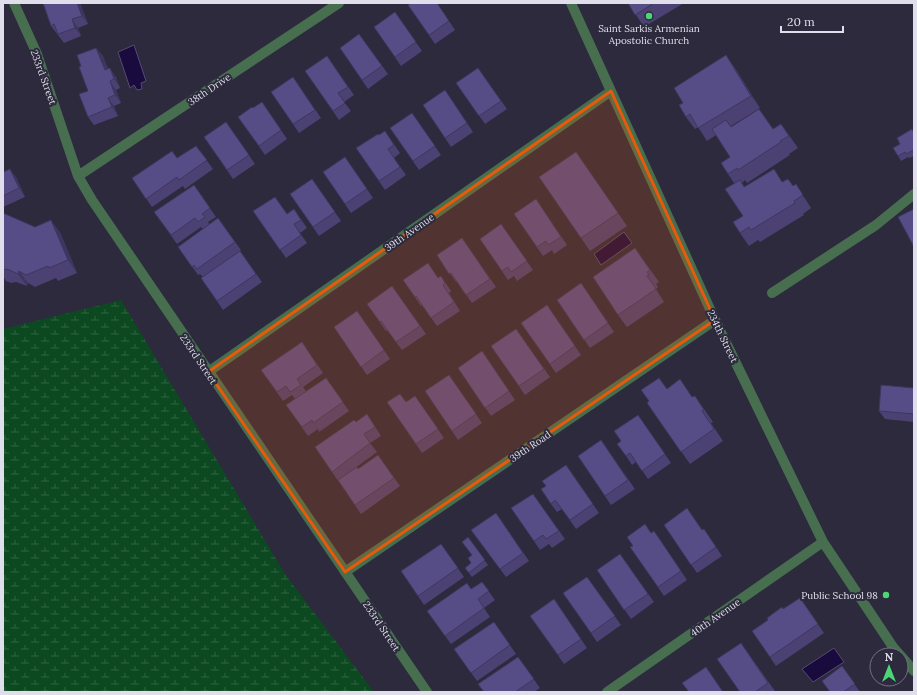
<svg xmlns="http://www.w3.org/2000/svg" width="917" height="695" font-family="Lora,serif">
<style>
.wetland{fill:url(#wetland-marsh)}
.water{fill:#1a0b3e;stroke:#554a72}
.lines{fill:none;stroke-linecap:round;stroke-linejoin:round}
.lane{stroke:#476f4f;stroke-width:10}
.street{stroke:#476f4f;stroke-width:10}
.wall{fill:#4b4273}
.shaded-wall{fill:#3d365e}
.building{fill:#574d86;stroke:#3d365e}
.marked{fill:#e8590c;fill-opacity:0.2;stroke:#e8590c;stroke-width:3;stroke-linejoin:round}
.poi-dot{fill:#4dd676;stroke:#2c2a3c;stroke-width:1.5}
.labels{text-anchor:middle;stroke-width:4;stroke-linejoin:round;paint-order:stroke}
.poi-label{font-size:10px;fill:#dfdeea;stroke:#2c2a3c}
.street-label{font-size:10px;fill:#dfdeea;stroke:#2c2a3c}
</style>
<defs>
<pattern id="wetland-marsh" width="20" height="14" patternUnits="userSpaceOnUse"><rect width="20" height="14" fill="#0c4921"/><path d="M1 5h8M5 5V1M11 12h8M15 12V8" fill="none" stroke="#2f6341"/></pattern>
</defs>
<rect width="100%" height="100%" fill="#2c2a3c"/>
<path class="wetland" d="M121 300 285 574 374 692H3V329Z"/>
<path class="water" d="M134 45 146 81 141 83 142 89 137 90 134 85 130 88 118 52Z
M624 232 632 243 601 265 594 254Z
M834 648 844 662 813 682 802 669Z"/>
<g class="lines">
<path class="lane" d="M772 293 876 225 914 194"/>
<path class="street" d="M14 3 37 54 78 176 92 200 427 692
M571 3 715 320 823 542 893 647 900 655
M78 176 339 3
M208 372 611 91
M345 572 715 320
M901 656 914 671
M607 692 823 542"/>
</g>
<path class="wall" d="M80 3 88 24 78 28 81 36 64 43 51 26Z
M437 3 455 30 435 44 408 5Z
M628 3H684L644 27Z
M395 12 422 51 401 66 374 27Z
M359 34 388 74 368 89 340 48Z
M96 48 103 56 108 69 116 77 120 88 116 90 121 103 114 106 118 116 94 125 88 117V91L81 66Z
M726 55 735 68 760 108 731 126V127L773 129 781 124 798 148 789 154 790 155 747 183 745 180 742 183 745 187 783 182 788 179 793 186 804 197 811 208 803 214 804 215 760 242 758 240 749 246 740 233 743 216 734 183 728 174 730 157 716 135 707 141 698 127 695 129 686 117 683 103Z
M327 56 354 95 344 102 351 111 339 120 305 71Z
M478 68 507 109 485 124 456 83Z
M293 77 321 118 299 133 271 92Z
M445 90 473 132 451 147 423 105Z
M262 102 287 139 265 155 238 117 253 108Z
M412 113 441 155 419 170 390 128Z
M226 122 255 164 233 179 204 137Z
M385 131 400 153 394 158 406 175 385 190 356 148Z
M914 133V156L909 158 908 157 901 161 898 156 900 144Z
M196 146 213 169 185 189 183 186 152 207 132 178 177 158Z
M576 152 627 226 590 251 539 177Z
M345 157 373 198 351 213 323 172Z
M3 172 16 177 25 197 3 207Z
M312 179 341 221 319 236 290 194Z
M194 185 216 217 208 222 209 224 218 218 241 250 240 251 262 282 223 310 201 278 203 277 200 274 198 275 178 247 203 229 201 227 177 244 154 212Z
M536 199 567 245 554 254 552 250 543 256 514 214Z
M294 209 307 228 300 233 307 243 286 258 253 211 287 214Z
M3 213 35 227 60 232 77 273 58 281 56 278 35 287 28 283 27 286 16 282 11 283 6 281 3 276Z
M501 224 533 270 517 281 514 276 508 280 480 239Z
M462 238 496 287 472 303 457 281 456 282 437 255Z
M635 248 659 282 656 284 658 287 656 289 664 302 627 327 618 315Z
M441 276 451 291 449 293 460 311 437 326 422 305 421 306 403 280 438 278Z
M581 283 614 332 590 348 557 300Z
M392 286 426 334 402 350 387 330 386 331 367 304Z
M547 305 581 355 556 373 521 323Z
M357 311 390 359 367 375 334 327Z
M516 329 550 377 525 395 491 346Z
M302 342 323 373 303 387 306 391 326 378 349 411 319 432 318 429 308 436 286 405 295 399 292 395 283 401 261 370Z
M482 351 515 400 491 416 458 368Z
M449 375 482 423 458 440 425 391Z
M914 388V422L885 419 879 411Z
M667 389 693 397 695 396 713 422 711 423 723 441 690 464 647 403Z
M415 396 444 438 422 453 387 402H406Z
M367 414 381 436 370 443 377 452 340 479 358 469 378 455 400 486 361 514 332 472 356 422Z
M638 415 671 463 648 479 636 462 632 465 626 456 621 441Z
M601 440 635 489 611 505 578 456Z
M566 465 599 513 576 529 562 509 557 512 551 504 546 486Z
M533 494 565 539 552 548 549 544 540 550 511 508Z
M496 513 529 561 506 577 471 530Z
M664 525 702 530 704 529 722 556 697 573Z
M654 531 687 580 664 596 630 547Z
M468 537 488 565 472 577 465 568 471 563 472 555Z
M441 544 464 577 424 605 401 571Z
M620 554 654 602 631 619 597 570Z
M587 577 621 625 597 642 563 593Z
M482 582 495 600 484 608 490 617 451 644 427 611 471 589Z
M800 598 824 633 776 666 752 631Z
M554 599 587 648 564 664 530 616Z
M494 622 516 654 477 681 454 649Z
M741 643 775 691 773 692H740Z
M518 657 540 688 534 692H484Z
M842 666 860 692H830Z"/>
<path class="shaded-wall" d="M77 3H80L88 24 82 16Z
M72 19 78 28 81 36 75 28Z
M96 48 103 56 111 79 105 70Z
M726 55 735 68 760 108 751 96Z
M110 68 116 77 120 88 114 79Z
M110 81 116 90 121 103 115 95Z
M108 98 114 106 118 116 112 107Z
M781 124 790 136 798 148 789 136Z
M10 169 16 177 25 197 19 188Z
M51 220 60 232 77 273 68 260Z
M19 271 28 283 27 286 18 274Z"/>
<path class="building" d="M43 3H77L82 16 72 19 75 28 58 34 54 24 51 26Z
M411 3H437L449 21 429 35 408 5Z
M628 3H654L635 15Z
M395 12 416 42 395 57 374 27Z
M359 34 382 66 362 80 340 48Z
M96 48 105 70 110 68 114 79 110 81 115 95 108 98 112 107 88 117 79 94 88 91 79 67 81 66 77 55Z
M726 55 751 96 698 128 690 114 686 117 679 105 683 103 674 88Z
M327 56 348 87 338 93 345 103 333 111 305 71Z
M478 68 501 101 479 116 456 83Z
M293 77 315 110 293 124 271 92Z
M445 90 467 123 445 138 423 105Z
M262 102 281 130 259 146 238 117 252 107 253 108Z
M759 109 773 129 781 124 789 136 780 141 781 142 738 170 737 168 728 174 721 163 730 157 712 129 726 120 731 127Z
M412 113 435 146 413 161 390 128Z
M226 122 249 155 227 170 204 137Z
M912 129 914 133V150L906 154 905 152 898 156 893 148 900 144 897 138Z
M385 131 394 145 388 149 400 167 379 181 356 148 378 134 379 135Z
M196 146 207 160 179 180 177 177 146 199 132 178 172 151 177 158Z
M576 152 618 213 581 238 539 177Z
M345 157 367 189 345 204 323 172Z
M10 169 19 188 3 196V172Z
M774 169 782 182 788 179 793 186 796 184 803 195 794 201 795 203 751 230 749 227 740 233 733 222 743 216 725 189 740 180 744 187Z
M312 179 335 212 313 227 290 194Z
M194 185 210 208 202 214 205 217 198 222 195 218 171 235 154 212Z
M275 197 287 214 294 209 301 220 294 224 301 235 280 250 253 211Z
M536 199 561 237 548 245 546 241 537 247 514 214Z
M914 209V247L898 217Z
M3 213 35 227 51 220 68 260 49 268 48 266 26 275 19 271 18 274 7 269 3 270Z
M218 218 235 242 197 269 194 265 192 267 178 247Z
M501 224 527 261 511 272 508 267 502 271 480 239Z
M462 238 490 279 466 295 451 273 449 274 437 255Z
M635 248 650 270 647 272 649 275 647 276 656 289 618 315 593 277Z
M240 251 256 274 217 301 201 278Z
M428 263 438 278 441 276 445 283 443 285 454 302 431 318 416 296 415 297 403 280Z
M581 283 608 323 584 340 557 300Z
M392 286 420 326 396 342 381 321 380 322 367 304Z
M547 305 575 346 550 364 521 323Z
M357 311 384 350 361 367 334 327Z
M516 329 544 369 519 386 491 346Z
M302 342 317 365 297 379 301 385 290 392 286 386 277 392 261 370Z
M482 351 509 391 485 408 458 368Z
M449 375 476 414 452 431 425 391Z
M326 378 343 402 313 423 312 420 302 427 286 405Z
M659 378 667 389 680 379 692 397 695 396 704 410 702 411 714 429 681 452 647 403 649 401 641 390Z
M881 385 914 388V414L879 411Z
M400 394 406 402 415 396 438 429 416 444 387 402Z
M367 414 375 427 364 434 370 443 332 472 315 447 354 420 356 422Z
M638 415 665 454 642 471 630 453 626 456 617 444 621 441 614 431Z
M601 440 628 480 605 496 578 456Z
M378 455 394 478 355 505 338 480 357 467 358 469Z
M566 465 593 504 570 520 555 500 551 504 541 489 546 486 542 481Z
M533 494 559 531 546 539 543 535 534 541 511 508Z
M687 508 702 530 704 529 716 547 691 565 664 525Z
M496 513 523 553 500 569 471 530Z
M645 524 651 533 654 531 681 571 658 587 630 547 633 546 627 537Z
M468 537 485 560 469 573 465 568 471 563 468 558 472 555 462 542Z
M441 544 458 568 418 596 401 571Z
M620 554 648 594 624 610 597 570Z
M587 577 615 616 591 633 563 593Z
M482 582 489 591 478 599 484 608 445 636 427 611 467 583 471 589Z
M800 598 818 624 770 657 752 631 768 620 767 618 782 607 783 609Z
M554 599 581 639 558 655 530 616Z
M494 622 510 645 471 673 454 649Z
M741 643 768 683 755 692H740L717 659Z
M518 657 534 679 515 692H484L478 684Z
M842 666 855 684 843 692H830L822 681Z
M706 667 723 692H689L682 683Z"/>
<path class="marked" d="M611 91 715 320 345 572 208 372Z"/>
<g class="poi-dot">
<circle cx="649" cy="16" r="4"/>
<circle cx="886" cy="595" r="4"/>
</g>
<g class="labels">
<g class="poi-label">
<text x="649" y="32">Saint Sarkis Armenian<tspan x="649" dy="12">Apostolic Church</tspan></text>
<text x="878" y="599" text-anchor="end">Public School 98</text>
</g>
<g class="street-label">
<text transform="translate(44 77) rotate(70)" y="4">233rd Street</text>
<text transform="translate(209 89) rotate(-34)" y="4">38th Drive</text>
<text transform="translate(409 232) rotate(-35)" y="4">39th Avenue</text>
<text transform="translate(723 336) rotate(64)" y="4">234th Street</text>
<text transform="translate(199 359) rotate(56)" y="4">233rd Street</text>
<text transform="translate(530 446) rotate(-34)" y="4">39th Road</text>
<text transform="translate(715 617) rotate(-35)" y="4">40th Avenue</text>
<text transform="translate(382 626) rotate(56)" y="4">233rd Street</text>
</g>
</g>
<rect width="917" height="695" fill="none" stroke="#dfdeea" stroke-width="8"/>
<g transform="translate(889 667)"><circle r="19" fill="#2c2a3c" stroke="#747282"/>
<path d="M0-3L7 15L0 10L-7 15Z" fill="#4dd676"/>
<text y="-6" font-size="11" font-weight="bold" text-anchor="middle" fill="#dfdeea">N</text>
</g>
<path d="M781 26v6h62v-6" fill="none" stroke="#dfdeea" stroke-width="2"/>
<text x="787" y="26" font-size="12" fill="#dfdeea" stroke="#2c2a3c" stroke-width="3" paint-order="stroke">20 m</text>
</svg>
